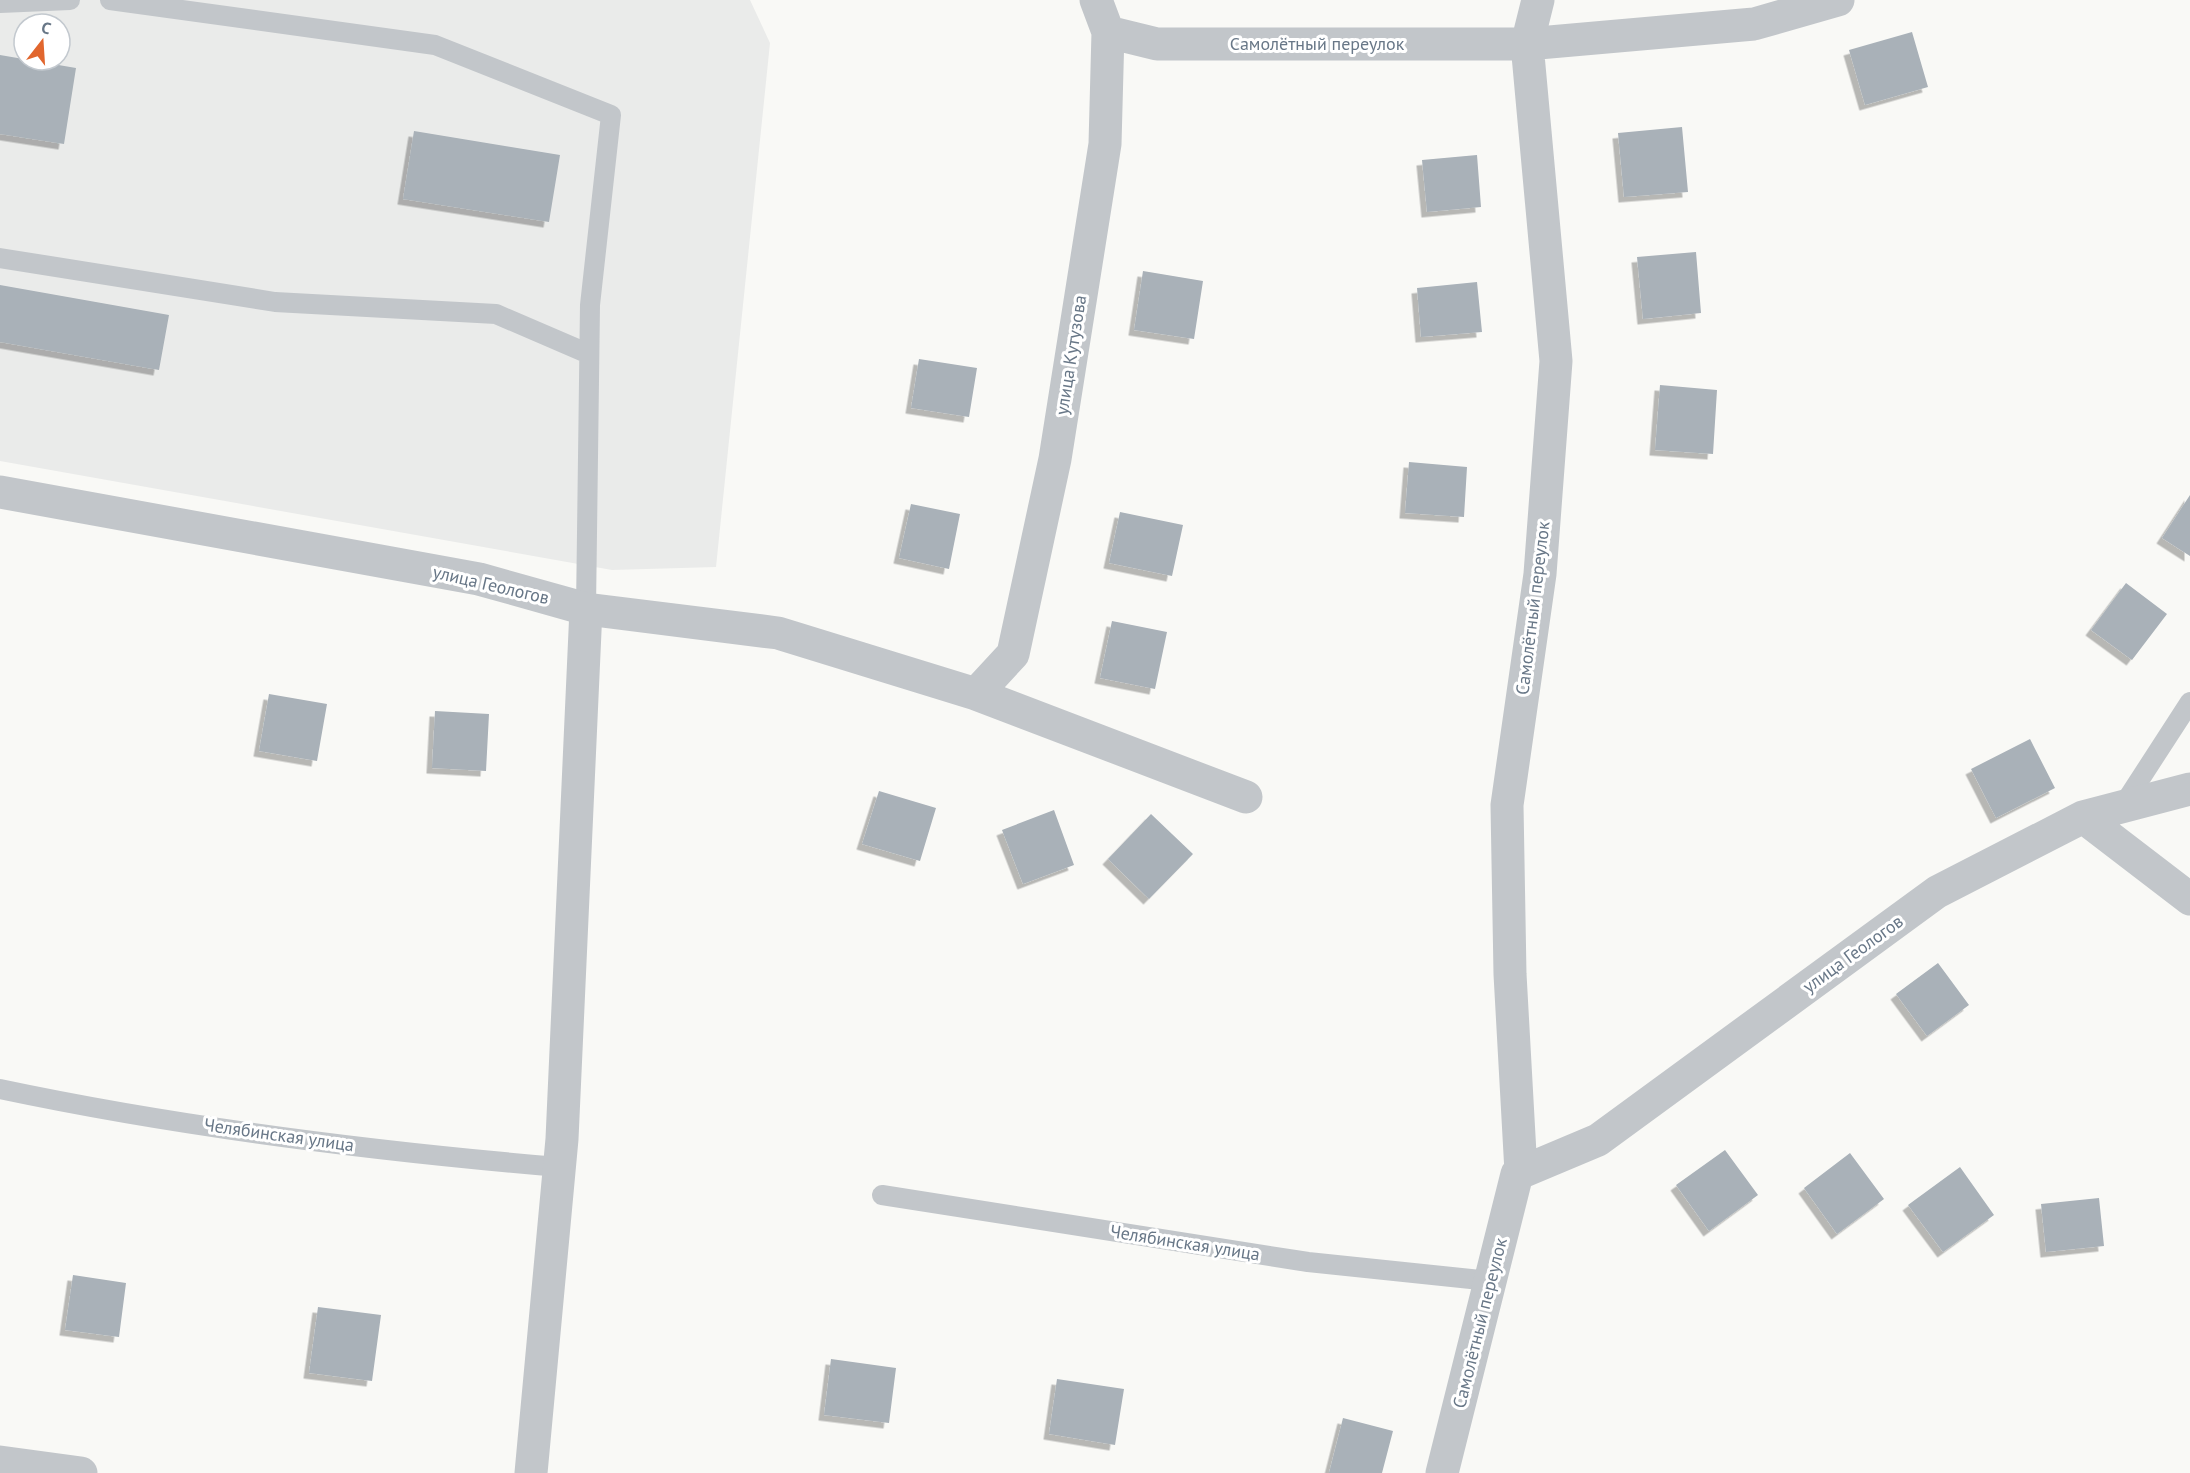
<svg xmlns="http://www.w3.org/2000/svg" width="2190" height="1473" font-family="'PT Sans',sans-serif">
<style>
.built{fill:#eaebea;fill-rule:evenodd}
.building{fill:#a9b1b8;filter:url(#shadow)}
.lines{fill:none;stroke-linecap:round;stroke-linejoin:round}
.service{stroke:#c2c6ca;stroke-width:20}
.minor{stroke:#c2c6ca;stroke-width:33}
.tertiary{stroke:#c2c6ca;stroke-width:33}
.labels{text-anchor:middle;stroke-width:6;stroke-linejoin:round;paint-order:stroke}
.street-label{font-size:18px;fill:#687787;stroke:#fff}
</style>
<defs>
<filter id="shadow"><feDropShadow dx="-5.5" dy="5.5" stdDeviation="0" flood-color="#0004"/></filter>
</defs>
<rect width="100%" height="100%" fill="#f9f9f6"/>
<path class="built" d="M0 0H750L770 43 716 567 612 570 0 461ZM24 24H60V60H24Z"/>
<path class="building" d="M1912 32 1928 87 1865 105 1849 50Z
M0 55 76 68 64 144 0 134Z
M1682 127 1688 192 1624 197 1618 133Z
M414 131 560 155 549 222 403 199Z
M1477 155 1481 207 1427 212 1422 160Z
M1696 252 1701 313 1643 319 1637 257Z
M1143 271 1203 281 1194 339 1134 330Z
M1477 282 1482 332 1421 337 1417 288Z
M0 285 169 315 159 370 0 342Z
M919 359 977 368 969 417 911 408Z
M1660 385 1717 390 1713 454 1655 450Z
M1409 462 1467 467 1464 517 1405 513Z
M2190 495V556L2162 538Z
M911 504 960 514 949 569 899 558Z
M1120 512 1183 525 1172 576 1109 563Z
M2126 583 2167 614 2132 660 2091 630Z
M1112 621 1167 632 1155 689 1100 678Z
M269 694 327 704 317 761 259 751Z
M435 711 489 714 486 771 432 768Z
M2030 739 2055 788 1996 818 1971 769Z
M879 791 936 808 920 861 862 844Z
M1054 810 1074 865 1023 884 1002 830Z
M1151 814 1193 854 1149 899 1108 859Z
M1938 963 1969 1005 1927 1036 1896 994Z
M1725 1150 1758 1195 1709 1231 1676 1185Z
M1850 1153 1884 1199 1837 1234 1804 1188Z
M1960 1167 1994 1215 1943 1252 1908 1205Z
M2099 1198 2104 1246 2046 1252 2041 1204Z
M73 1275 126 1283 119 1337 65 1330Z
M318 1307 381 1315 372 1381 309 1373Z
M831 1359 896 1368 889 1423 824 1415Z
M1057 1379 1124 1389 1115 1445 1049 1434Z
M1343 1418 1393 1431 1382 1473H1329Z"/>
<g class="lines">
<path class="service" d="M110 0 435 45 611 115 590 305 586 609
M0 3 70 0
M0 258 275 302 496 314 589 354
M2122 807 2190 702
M0 1089C184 1128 372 1151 559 1167
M882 1195 1308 1262 1490 1281"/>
<path class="minor" d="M1108 32 1157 44H1527L1754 24 1838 0
M0 492 479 579 586 609 778 633 976 694 1246 797
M976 694 1013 654 1055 459 1105 144 1108 32 1096 0
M2083 817 2190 899
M1521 1172 1510 974 1507 805 1540 574 1556 361 1527 44 1538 0
M531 1473 562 1139 586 609
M1442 1473 1517 1174 1598 1140 1937 892 2083 817 2190 789"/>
<path class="tertiary" d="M0 1462 81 1473"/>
</g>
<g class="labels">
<g class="street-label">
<text x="1317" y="50">Самолётный переулок</text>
<text transform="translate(1071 355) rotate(-81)" y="6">улица Кутузова</text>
<text transform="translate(491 585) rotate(13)" y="6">улица Геологов</text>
<text transform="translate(1533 608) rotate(-83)" y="6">Самолётный переулок</text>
<text transform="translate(1853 954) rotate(-36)" y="6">улица Геологов</text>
<text transform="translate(279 1135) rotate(8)" y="6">Челябинская улица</text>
<text transform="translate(1185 1243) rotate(9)" y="6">Челябинская улица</text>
<text transform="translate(1480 1323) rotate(-76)" y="6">Самолётный переулок</text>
</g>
</g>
<g transform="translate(42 42) rotate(17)"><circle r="28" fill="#ffffff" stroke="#c3c9cf" stroke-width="1.5"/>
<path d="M0-4.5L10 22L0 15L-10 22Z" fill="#e1662e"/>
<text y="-9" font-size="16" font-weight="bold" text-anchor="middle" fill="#687787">С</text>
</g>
</svg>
